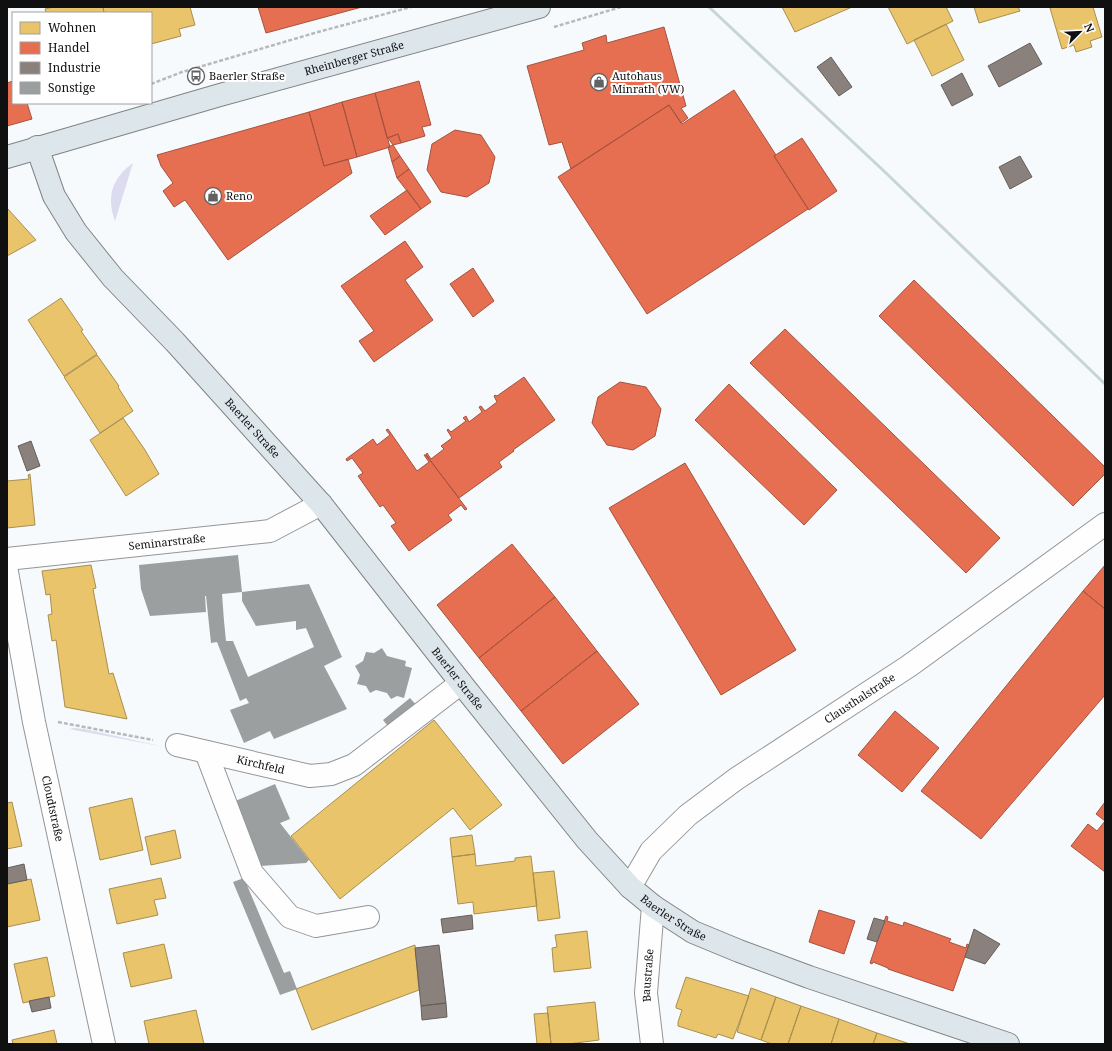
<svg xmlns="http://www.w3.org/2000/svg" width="1112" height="1051" font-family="'Noto Serif',serif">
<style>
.green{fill:#dcdbf0}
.homes{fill:#e9c46a;stroke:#a88e4f}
.shops{fill:#e76f51;stroke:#a6523e}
.industry{fill:#8a817c;stroke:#655f5c}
.building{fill:#9c9fa0;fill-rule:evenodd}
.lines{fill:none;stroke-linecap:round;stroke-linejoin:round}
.minor-casing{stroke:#949596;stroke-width:24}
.major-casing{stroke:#818384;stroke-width:24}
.path{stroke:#b8b9b9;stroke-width:2.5;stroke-dasharray:4 2;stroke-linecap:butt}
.minor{stroke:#fefeff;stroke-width:22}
.major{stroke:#dde6eb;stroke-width:22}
.rail{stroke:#c7d6d1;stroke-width:3}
.labels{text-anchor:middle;stroke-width:4;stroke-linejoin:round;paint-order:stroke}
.street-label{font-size:11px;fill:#101010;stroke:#fff}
.poi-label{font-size:11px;fill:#101010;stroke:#fff;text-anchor:start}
</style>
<rect width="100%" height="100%" fill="#f7fafc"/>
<path class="green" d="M133 163 115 221C106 197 112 178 133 163Z
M74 728 84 729 165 747 69 729Z"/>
<path class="homes" d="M53 7H103L104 13H46L45 9Z
M103 7H190L195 25 179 29 181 36 151 44V13H104Z
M782 7H852L795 32Z
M888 7H946L953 21 907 44Z
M974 7H1018L1020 11 979 23Z
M1054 7H1093L1102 37 1090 41 1092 47 1076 52 1074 45 1062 49 1050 8Z
M946 24 964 60 932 76 914 40Z
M7 208 36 240 7 256Z
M61 298 83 330 81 331 97 354 64 376 28 320Z
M97 355 119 386 118 387 133 411 100 433 64 377Z
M123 418 145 450 159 474 126 496 90 440Z
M30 474 35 525 7 528V481L29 479 28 475Z
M91 565 96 588 93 589 109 674 113 673 127 719 65 707 56 640 52 641 48 615 52 614 50 594 46 595 42 571Z
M434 720 502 805 470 830 453 808 340 899 291 836Z
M132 798 143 850 100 860 89 808Z
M12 802 22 846 7 849V803Z
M175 830 181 858 151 865 145 837Z
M472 835 475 854 452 857 450 838Z
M475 854 476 866 515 861V858L531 856 537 906 474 914 473 902 458 904 452 857Z
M554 871 560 918 538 921 533 873Z
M161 878 166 898 154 900 158 915 117 924 109 889Z
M31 879 40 920 7 927V884Z
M587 931 591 968 554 972 552 948 557 947 555 935Z
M164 944 172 978 131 987 123 953Z
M415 945 419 990 312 1030 296 989Z
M47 957 55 996 23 1003 14 964Z
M686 977 749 996 733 1039 718 1034 716 1038 678 1026V1022L682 1010 676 1008V1006Z
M751 988 776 997 761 1040 737 1032Z
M776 997 801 1006 788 1044H772L761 1040Z
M595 1002 599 1040 568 1044H551L547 1007Z
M801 1006 839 1019 831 1044H788Z
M196 1010 204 1044H149L144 1021Z
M548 1013 551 1044H537L534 1014Z
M839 1019 877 1033 873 1044H831Z
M54 1030 57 1044H13L12 1040Z
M877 1033 910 1044H873Z"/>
<path class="shops" d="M258 7H362L266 33Z
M664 27 686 106 681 108 688 118 681 123 669 105 571 169 562 142 549 145 527 66 584 50 582 43 606 35 607 43Z
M13 81V103H27L32 119 7 126V83Z
M419 81 431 125 422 127 425 136 401 143 398 134 387 138 375 93Z
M734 90 776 155 774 156 808 209 647 314 558 177 669 105 682 124Z
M375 93 390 147 357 157 342 102Z
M342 102 357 157 324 166 309 112Z
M309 112 324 166 348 159 352 173 228 260 185 200 174 207 163 191 173 183 161 166 157 155Z
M455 130 481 135 495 157 489 183 467 197 441 192 427 170 432 144Z
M398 134 401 143 393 145 388 138Z
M802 138 837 191 809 210 774 156Z
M393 145 400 156 392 162 388 147Z
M400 156 409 169 397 178 392 162Z
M409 169 431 202 421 209 397 178Z
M407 190 421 209 385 235 370 216Z
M405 241 423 267 405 280 433 320 374 362 359 341 374 331 341 286Z
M473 268 494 301 473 317 450 284Z
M914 280 1105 467V474L1073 506 879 316Z
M785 329 1000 538 966 573 750 363Z
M524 377 555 420 513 450 514 451 499 462 502 467 459 498 426 455 427 453 431 459 444 449 441 446 452 438 447 430 448 429 451 432 466 421 463 418 466 416 469 422 482 412 479 407 481 406 485 411 497 402 494 396 495 395 497 396Z
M620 382 646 387 661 409 655 436 633 450 607 445 592 423 598 397Z
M729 384 837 490 804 525 695 420Z
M388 429 417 471 429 462 424 455H426L467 509 465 510 461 505 448 515 452 520 409 551 391 526 396 523 383 505 380 507 358 476 363 473 352 458 347 461 346 459 373 439 377 445 390 435 386 430Z
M685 463 796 650 721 695 609 508Z
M512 544 555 597 479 658 437 605Z
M1105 565V609L1083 591Z
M1083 591 1105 609V695L981 839 921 791Z
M555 597 597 651 521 711 479 658Z
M597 651 639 704 563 764 521 711Z
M895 711 939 748 902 792 858 755Z
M1105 802V821L1096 814Z
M1105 821V872L1071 846 1088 824 1097 831Z
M819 910 855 921 844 954 809 942Z
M886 916 888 917 887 921 903 926 904 922 951 939 949 942 966 948 967 944 969 945 953 991 888 969V968L873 962 872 964 870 963Z"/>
<path class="industry" d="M1030 43 1042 64 999 87 988 66Z
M831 57 852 87 839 96 817 67Z
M962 73 973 95 952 106 941 85Z
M1020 156 1032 177 1010 189 999 167Z
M31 441 40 466 27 471 18 446Z
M24 864 27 880 7 884V868Z
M472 915 473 929 443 933 441 919Z
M874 918 885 921 877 942 867 939Z
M974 929 1000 944 985 964 965 957Z
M439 945 446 1003 421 1006 415 948Z
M49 997 51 1008 32 1012 29 1001Z
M446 1003 447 1017 422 1020 421 1006Z"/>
<path class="building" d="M238 555 242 592 309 584 342 657 324 666 347 709 274 739 270 731 244 743 230 710 249 703 246 698 240 701 217 642 211 643 206 596H205L206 612 150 616 141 589 139 565ZM242 592V601L256 626 296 621V630L306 628 314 647 248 677 233 641H226L224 621 222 594Z
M382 648 387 656 406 661 405 666 412 668 404 698 397 696 391 699 387 693 376 690 370 693 366 686 357 684 360 675 355 666 363 661 366 652 374 653Z
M410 698 418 707 391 730 383 720Z
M275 784 290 819 280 823 309 860 306 863 260 866 233 802Z
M244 878 284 973 290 971 297 989 280 995 233 882Z"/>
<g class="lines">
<g class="minor-casing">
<g id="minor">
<path id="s1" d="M7 559 270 531 321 504"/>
<path id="s2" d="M7 572 34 722 104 1044"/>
<path id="s3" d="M177 745 310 776 331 774 354 765 461 683"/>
<path d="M206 752 252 873 290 917 316 926 368 917"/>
<path id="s4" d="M630 887 651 851 688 815 736 779 909 666 1105 524"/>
<path id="s5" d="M652 1044 646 993 653 906"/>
</g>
</g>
<g class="major-casing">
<g id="major">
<path id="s6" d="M37 147 54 196 76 232 113 278 175 342 321 504 461 683 587 840 630 887 653 906 693 932 739 951 809 977 1008 1044"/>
<path id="s7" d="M7 157 220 95 539 7"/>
</g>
</g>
<path class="path" d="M554 27 621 7
M151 84 182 72 318 32 411 7
M58 722 153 740"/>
<use href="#minor" class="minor"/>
<use href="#major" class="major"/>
<path class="rail" d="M709 7 886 173 1105 384"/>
</g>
<defs>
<g id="bus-ring" transform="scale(0.9)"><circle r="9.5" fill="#fff" stroke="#616263" stroke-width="1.5"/><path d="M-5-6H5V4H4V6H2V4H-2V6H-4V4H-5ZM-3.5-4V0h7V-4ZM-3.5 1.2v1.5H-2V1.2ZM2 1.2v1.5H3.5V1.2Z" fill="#616263"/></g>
<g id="shop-ring" transform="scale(0.9)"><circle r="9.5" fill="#fff" stroke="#616263" stroke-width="1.5"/><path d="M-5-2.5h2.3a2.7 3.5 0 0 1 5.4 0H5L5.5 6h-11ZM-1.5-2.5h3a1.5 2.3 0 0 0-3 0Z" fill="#616263"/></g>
</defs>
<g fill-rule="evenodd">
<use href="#bus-ring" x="196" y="76"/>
<use href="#shop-ring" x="599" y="82"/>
<use href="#shop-ring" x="213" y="196"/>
</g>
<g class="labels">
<g class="street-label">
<text dy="4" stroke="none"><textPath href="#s7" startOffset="361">Rheinberger Straße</textPath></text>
<text dy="4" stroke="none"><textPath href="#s6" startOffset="358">Baerler Straße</textPath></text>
<text dy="4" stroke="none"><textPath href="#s1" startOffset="161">Seminarstraße</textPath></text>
<text dy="4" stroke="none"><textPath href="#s6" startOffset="682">Baerler Straße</textPath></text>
<text dy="4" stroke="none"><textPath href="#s4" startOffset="301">Clausthalstraße</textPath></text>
<text dy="4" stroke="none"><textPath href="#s3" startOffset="86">Kirchfeld</textPath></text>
<text dy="4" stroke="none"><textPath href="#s2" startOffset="241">Cloudtstraße</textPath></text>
<text dy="4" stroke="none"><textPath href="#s6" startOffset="1006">Baerler Straße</textPath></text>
<text dy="4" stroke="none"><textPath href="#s5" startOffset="69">Baustraße</textPath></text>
</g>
<g class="poi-label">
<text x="209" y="80">Baerler Straße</text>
<text x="612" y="80">Autohaus<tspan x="612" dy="13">Minrath (VW)</tspan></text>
<text x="226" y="200">Reno</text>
</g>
</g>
<rect width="1112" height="1051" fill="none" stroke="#101010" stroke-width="16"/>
<rect x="12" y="12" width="140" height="92" fill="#ffffff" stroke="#9f9f9f"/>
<rect x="20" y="22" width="20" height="12" fill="#e9c46a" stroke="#9f9f9f"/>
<text x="48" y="32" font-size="12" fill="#101010">Wohnen</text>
<rect x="20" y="42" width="20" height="12" fill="#e76f51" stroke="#9f9f9f"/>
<text x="48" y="52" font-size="12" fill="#101010">Handel</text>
<rect x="20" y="62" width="20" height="12" fill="#8a817c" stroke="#9f9f9f"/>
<text x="48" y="72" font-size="12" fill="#101010">Industrie</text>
<rect x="20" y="82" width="20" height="12" fill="#9c9fa0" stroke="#9f9f9f"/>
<text x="48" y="92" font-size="12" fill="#101010">Sonstige</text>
<g transform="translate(1080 32) rotate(66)" stroke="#ffffff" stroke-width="3" paint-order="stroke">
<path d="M0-3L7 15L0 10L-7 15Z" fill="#101010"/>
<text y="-6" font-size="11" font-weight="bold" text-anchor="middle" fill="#101010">N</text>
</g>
</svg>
